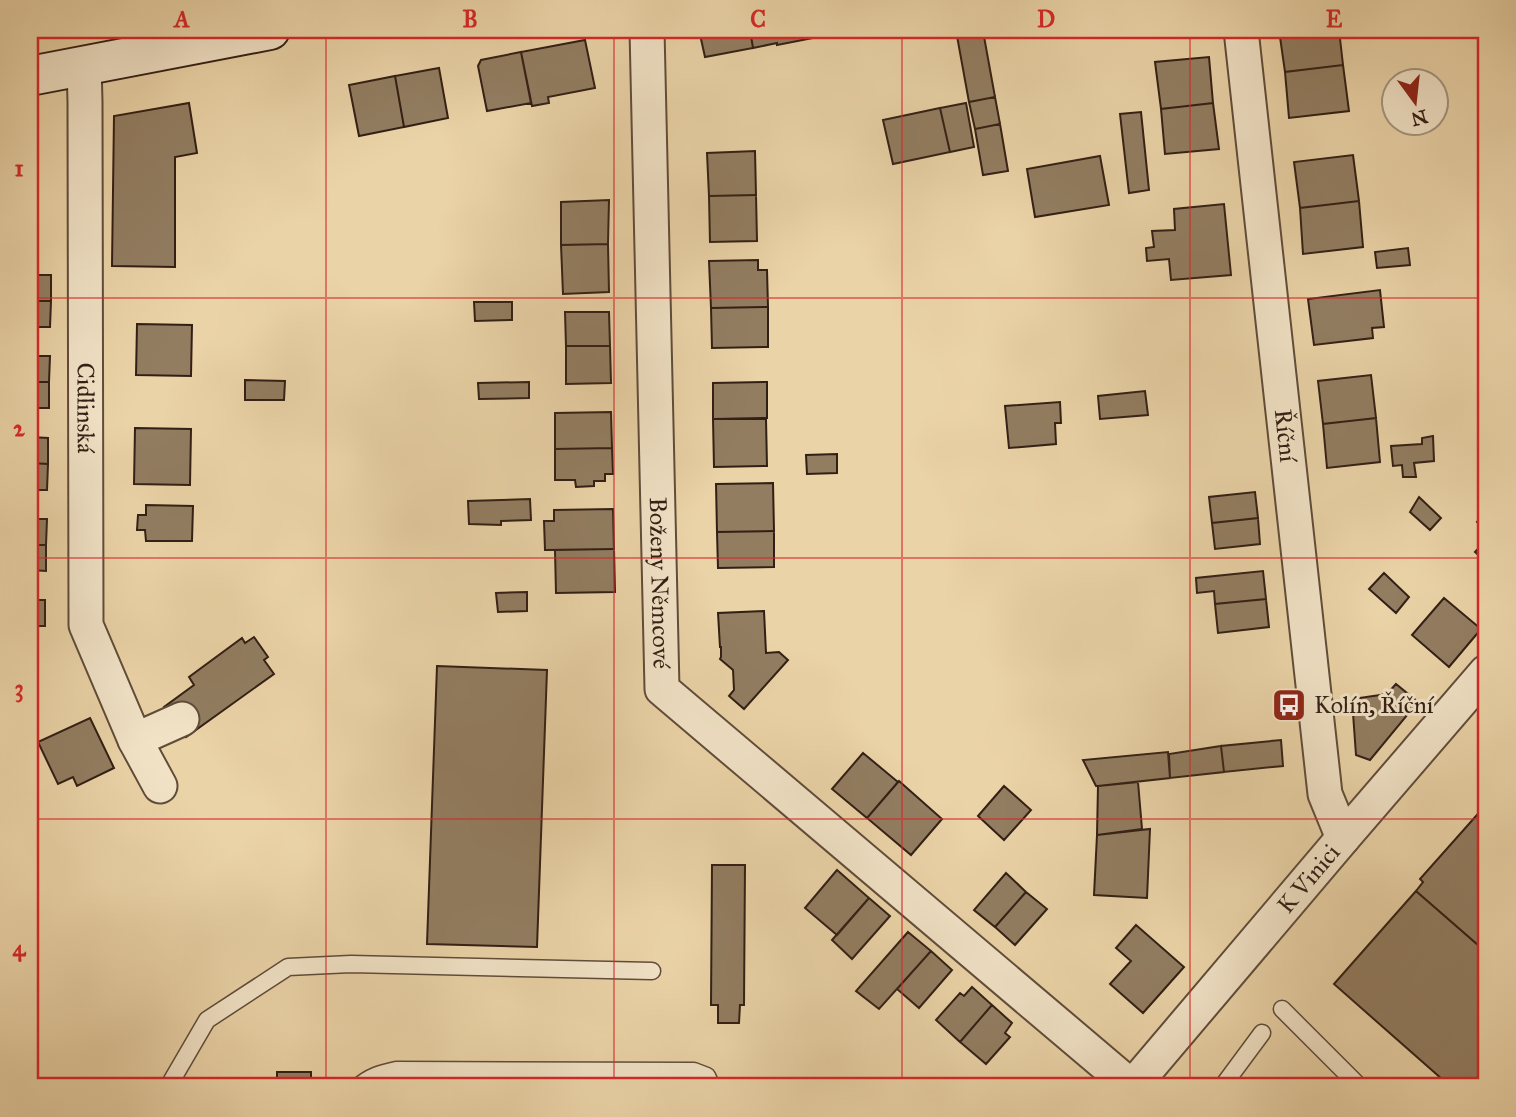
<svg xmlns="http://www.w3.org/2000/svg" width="1516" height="1117" font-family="'IM FELL Great Primer',serif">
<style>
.building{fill:#927d61;stroke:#321f15;stroke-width:2}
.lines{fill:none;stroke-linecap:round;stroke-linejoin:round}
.service-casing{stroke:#604c3a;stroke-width:19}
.minor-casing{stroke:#604c3a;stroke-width:37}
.secondary-casing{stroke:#321f15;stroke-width:42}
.service{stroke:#f1e2c6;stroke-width:16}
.minor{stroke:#f1e2c6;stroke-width:33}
.secondary{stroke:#f1e2c6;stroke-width:38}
.grid{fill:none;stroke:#d62828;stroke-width:2;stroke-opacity:0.55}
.labels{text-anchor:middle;stroke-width:6;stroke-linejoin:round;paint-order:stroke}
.street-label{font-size:24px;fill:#321f15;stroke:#f1e2c6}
.poi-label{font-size:24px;fill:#321f15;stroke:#f1e2c6;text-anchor:start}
.neatline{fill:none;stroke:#d62828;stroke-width:2.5}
.grid-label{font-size:23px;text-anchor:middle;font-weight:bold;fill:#d62828}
</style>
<rect width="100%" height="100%" fill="#ead3a7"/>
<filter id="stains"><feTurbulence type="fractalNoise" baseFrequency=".00286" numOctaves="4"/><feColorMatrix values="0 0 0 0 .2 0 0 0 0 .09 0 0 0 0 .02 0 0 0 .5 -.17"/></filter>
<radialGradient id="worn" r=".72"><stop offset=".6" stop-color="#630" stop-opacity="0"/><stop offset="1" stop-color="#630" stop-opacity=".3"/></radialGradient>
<path class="building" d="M699 30H750L753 48 705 57Z
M750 30H816L818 37 777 45V43L753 48Z
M1279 30H1339L1343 65 1285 72Z
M983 31 995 97 969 102 957 36Z
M585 40 595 88 548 97 549 103 532 106 521 52Z
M521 52 531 103 487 111 478 66 481 60Z
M1209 57 1213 103 1161 109 1155 62Z
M1343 65 1349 111 1289 118 1285 72Z
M439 68 448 118 404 127 395 76Z
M395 76 404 127 359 136 349 85Z
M995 97 1000 124 975 129 969 102Z
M189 103 197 153 175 157V267L112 266 114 116Z
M966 103 974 147 950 152 940 108Z
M1213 103 1219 149 1165 154 1161 109Z
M940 108 950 152 893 164 883 120Z
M1141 112 1149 190 1129 193 1120 114Z
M1000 124 1008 171 983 175 975 129Z
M755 151 756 195 709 196 707 153Z
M1353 155 1359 201 1300 208 1294 162Z
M1100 156 1109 205 1035 217 1027 169Z
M756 195 757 241 710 242 709 196Z
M609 200 608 244 561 245V202Z
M1359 201 1363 247 1303 254 1300 208Z
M1224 204 1231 275 1171 280 1169 259 1147 261 1146 248 1154 247 1152 231 1175 230 1174 209Z
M608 244 609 292 563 294 561 245Z
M1408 248 1410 265 1377 268 1375 252Z
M758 260V270H767L768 307 711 308 709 261Z
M30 275H51V301H30Z
M1380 290 1384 327 1372 328 1373 338 1314 345 1308 299Z
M30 301H51L50 327H30Z
M474 302H512V320L475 321Z
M768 307V347L712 348 711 308Z
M565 312H609L610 346H566Z
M137 324 192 325 191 376 136 375Z
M566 346H610L611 383 566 384Z
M30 356H50L49 382H30Z
M1371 375 1376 418 1323 424 1318 381Z
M245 380 285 381 284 400H245Z
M30 382H49V408H30Z
M529 382V398L479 399 478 383Z
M767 382V418L713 419V383Z
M1145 391 1148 415 1100 419 1098 396Z
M1060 402 1061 423H1055L1056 444 1009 448 1005 406Z
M611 412 612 448 555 449V413Z
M1376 418 1380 462 1327 468 1323 424Z
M713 419H766L767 466 714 467Z
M135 428 191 429 190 485 134 484Z
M1433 436 1434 461 1414 463 1416 477H1403L1402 465 1393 466 1391 446 1422 444V438Z
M30 437 48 438V464L30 463Z
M612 448 613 474H605V481H594V486L576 487 575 480H555V449Z
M837 454V473L807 474 806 455Z
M30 463 48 464 47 490H30Z
M773 483 774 531 717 532 716 484Z
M1255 492 1258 518 1212 523 1209 497Z
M1419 497 1441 518 1430 530 1410 512Z
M530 499 531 520 501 521V525L469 524 468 501Z
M146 505 193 506 192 541H146L145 530H137L138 515H146Z
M613 509 614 549 545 550 544 521H554V510Z
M1486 511V530L1477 522Z
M1258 518 1260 544 1215 549 1212 523Z
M30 519H47L46 545H30Z
M774 531V567L718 568 717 532Z
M1486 540V562L1475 552Z
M30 545H46V571L30 570Z
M614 549 615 592 556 593 555 550Z
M1263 571 1266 599 1215 604 1214 591 1197 593 1196 578Z
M1384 573 1409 597 1396 613 1369 589Z
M527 592V611L498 612 496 593Z
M1444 598 1481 629 1449 667 1412 635Z
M1266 599 1269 627 1218 633 1215 604Z
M30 600H45V626H30Z
M764 611 766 653 779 652 788 660 744 709 729 696 734 690 733 670 720 659 721 657V647H720L718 613Z
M254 637 268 657 264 660 274 674 186 737 164 707 194 685 189 677 242 638 245 643Z
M437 666 547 670 537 947 427 944Z
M1396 684 1418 702 1370 760 1356 755 1352 699 1387 694Z
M90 718 114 768 77 786 73 777 58 784 38 742Z
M1281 740 1283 766 1224 772 1221 746Z
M1221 746 1224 772 1170 778 1169 754Z
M1168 752 1170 778 1098 786H1096L1083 760Z
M863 753 898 782 867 818 832 789Z
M899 781 942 819 911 855 867 818Z
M1138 782 1142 829 1097 835 1098 786Z
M1004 786 1031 810 1004 840 978 816Z
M1484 807 1486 809V952L1416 891 1423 882 1420 879Z
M1150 829 1147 898 1094 895 1097 835Z
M712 865H745L744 1005H740L739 1023H718V1005H711Z
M837 870 869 898 837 935 805 908Z
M1006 873 1026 892 995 927 974 910Z
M1416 891 1486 952V1087H1451L1334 984Z
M1026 892 1047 909 1015 945 995 927Z
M869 898 890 916 852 959 832 940Z
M1136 925 1184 967 1143 1013 1110 984 1131 961 1116 948Z
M908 932 931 951 879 1009 856 991Z
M931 951 952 970 919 1008 897 989Z
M972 987 992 1005 960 1042 936 1020 960 993 964 996Z
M992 1005 1012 1023 1005 1033 1010 1037 986 1064 960 1042Z
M277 1072H311V1087H277Z"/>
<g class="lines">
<g class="service-casing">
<path id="service" d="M1282 1009 1360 1087
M168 1087 207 1020 288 967 351 964 652 971
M358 1087C369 1077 381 1073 396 1070L694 1071 707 1076 712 1087
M1222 1087 1262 1033"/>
</g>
<g class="minor-casing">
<g id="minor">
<path id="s1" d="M647 30 662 689 1132 1087"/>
<path id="s2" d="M1241 30 1325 794 1343 838"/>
<path id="s3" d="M84 65 85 102 86 625 135 740 182 719"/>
<path d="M135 740 160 786"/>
<path id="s4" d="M1132 1087 1343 838 1486 672"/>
</g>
</g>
<g class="secondary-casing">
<path id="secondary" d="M30 76 270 30"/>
</g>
<use href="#service" class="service"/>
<use href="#minor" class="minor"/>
<use href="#secondary" class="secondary"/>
</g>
<path class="grid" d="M326 30V1087M614 30V1087M902 30V1087M1190 30V1087M30 298H1486M30 558H1486M30 819H1486"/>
<defs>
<g id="bus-square" transform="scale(1.75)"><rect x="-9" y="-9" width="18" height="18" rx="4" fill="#8f2418" stroke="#f1e2c6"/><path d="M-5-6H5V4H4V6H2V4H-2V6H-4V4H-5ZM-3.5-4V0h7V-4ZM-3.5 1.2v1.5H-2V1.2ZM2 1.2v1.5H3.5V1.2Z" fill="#fff"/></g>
</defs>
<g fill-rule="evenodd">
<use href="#bus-square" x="1289" y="705"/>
</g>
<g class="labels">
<g class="street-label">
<text dy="8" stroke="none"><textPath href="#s3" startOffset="343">Cidlinská</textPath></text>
<text dy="8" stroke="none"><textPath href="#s2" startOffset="408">Říční</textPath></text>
<text dy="8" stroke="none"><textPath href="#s1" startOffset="553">Boženy Němcové</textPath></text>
<text dy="8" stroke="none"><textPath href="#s4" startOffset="273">K Vinici</textPath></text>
</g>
<g class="poi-label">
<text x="1314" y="713">Kolín, Říční</text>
</g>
</g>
<rect width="1516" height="1117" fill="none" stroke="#ead3a7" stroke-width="77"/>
<g transform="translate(1415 102) rotate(165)"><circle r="33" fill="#f1e2c6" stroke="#a5947f" stroke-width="2"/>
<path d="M0-5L12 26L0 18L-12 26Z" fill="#8f2418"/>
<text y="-10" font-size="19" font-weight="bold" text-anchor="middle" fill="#321f15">N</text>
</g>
<rect x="38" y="38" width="1440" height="1040" class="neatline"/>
<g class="grid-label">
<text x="182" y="27">A</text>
<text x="470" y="27">B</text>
<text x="758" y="27">C</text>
<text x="1046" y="27">D</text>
<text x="1334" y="27">E</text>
<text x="19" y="176">1</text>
<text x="19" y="436">2</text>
<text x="19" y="696">3</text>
<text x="19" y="956">4</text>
</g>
<rect width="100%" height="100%" filter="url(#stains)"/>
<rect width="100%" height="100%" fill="url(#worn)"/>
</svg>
